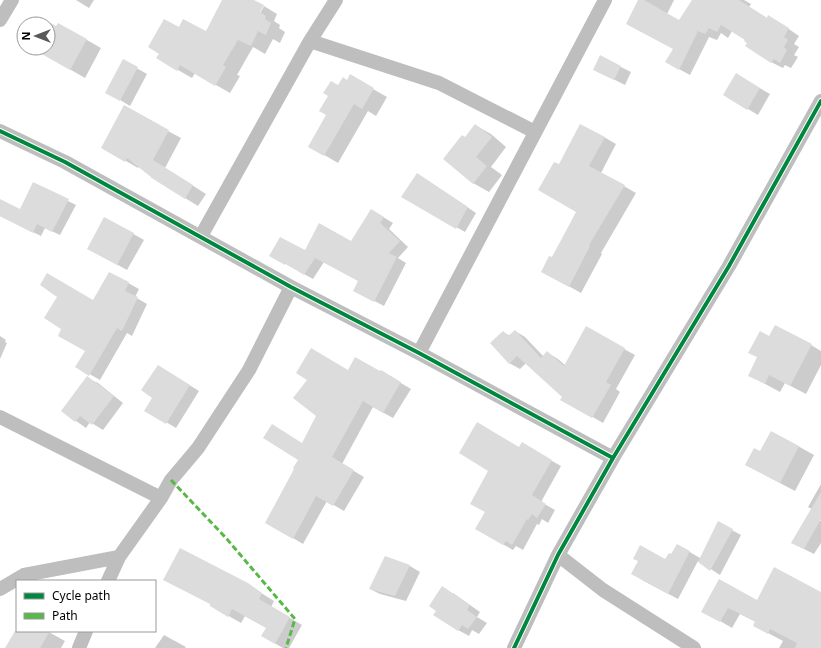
<svg xmlns="http://www.w3.org/2000/svg" width="821" height="648" font-family="'Noto Sans',sans-serif">
<style>
.shadow{fill:#0003}
.building{fill:#dcdcdc}
.lines{fill:none;stroke-linecap:round;stroke-linejoin:round}
.minor{stroke:#bebebe;stroke-width:14}
.quiet{stroke:#58b947;stroke-width:3;stroke-dasharray:6 3;stroke-linecap:butt}
.cycleway-casing{stroke:#fff;stroke-width:6}
.cycleway{stroke:#00873e;stroke-width:4}
</style>
<rect width="100%" height="100%" fill="#fff"/>
<path class="shadow" d="M76 0H94L89 8Z
M223 0H252L257 16 258 17 264 6 277 14 274 21 280 25 279 28 285 32 280 43 273 39 265 54 253 47 237 75 240 76 230 93 195 73 192 78 157 58 179 29 207 32Z
M640 0H674L667 14 680 21 693 0H744L751 4 749 7 767 18 780 23 799 36 794 44 799 47 794 55 798 57 791 68 785 65 783 68 771 62 746 40 732 31 728 38 721 33 717 40 709 37 690 75 666 62 674 49Z
M44 20 57 27 59 24 101 48 85 78 33 48H48V24H42Z
M124 61 147 74 130 106 107 92Z
M621 67 631 72 625 85 595 70Z
M737 75 770 94 758 115 748 109Z
M350 76 387 97 376 116 368 111 338 163 309 146 327 114 329 95 339 87 348 81Z
M475 125 491 134 506 147 491 167 502 175 489 192 473 183 465 138Z
M168 131 181 138 165 168 206 194 198 206 185 198 139 166 138 168 102 147Z
M604 137 616 144 601 173 636 193 601 253 602 254 581 293 554 278 553 258 577 212 559 166Z
M425 179 476 213 465 232 403 197Z
M34 184 76 205 60 235 45 228 41 236 0 216V200L21 211Z
M380 215 393 223 389 229 408 247 398 258 406 263 384 306 363 295 359 281 324 262 313 279 271 256 352 242Z
M105 218 144 240 127 270 89 249Z
M110 273 139 289 135 297 147 304 132 336 127 333 100 380 77 367 86 351 94 302Z
M586 328 635 355 616 389 620 392 603 423 562 399 563 396 526 363 520 369 509 363 503 332 510 336 515 331 525 337 544 357 548 353 558 359 565 365Z
M0 336 6 340 5 342 7 343 0 359Z
M769 337 811 345 821 351V365L806 394 785 383 780 392 749 375Z
M348 371 380 372 381 371 411 389 393 418 373 407 342 464 364 477 344 511 327 501 303 544 266 522 296 468 299 460 302 444Z
M168 372 199 391 176 428 146 410Z
M87 378 98 383 123 403 103 430 90 422 86 428 62 411Z
M522 444 561 466 541 502 555 510 548 523 542 519 539 525 537 524 523 550 516 546 513 550 476 529Z
M798 446 814 455 795 491 746 465 761 452Z
M821 484V514L808 507Z
M809 514 821 521V543L814 554 792 543Z
M719 523 741 535 720 575 698 561 678 599 642 580 672 556 678 545 700 558Z
M385 557 410 566 420 572 406 601 380 594 370 589Z
M247 584 274 601 271 607 302 625 289 648H283L262 636 267 628 245 616 241 623 211 606Z
M453 593 480 612 477 617 487 623 479 634 472 630 469 636 458 630Z
M821 593V648H779L783 641 766 632 756 622 740 614 732 628 703 611 757 601Z
M17 629V631H47L65 641 61 648H6Z
M164 635 186 647 185 648H155Z"/>
<path class="building" d="M222 0H254L264 5 260 12 266 16 265 19 271 23 266 35 258 31 251 46 238 40 223 65 226 67 215 86 180 65 177 71 156 58 159 54 148 47 164 19 179 27 183 19 206 31Z
M638 0H644L679 20 692 0H739L767 18 768 15 789 28 784 37 788 40 784 47 787 50 780 63 774 59 771 63 745 46 747 43 744 41 745 40 721 25 717 32 709 28 705 34 698 31 679 70 665 62 673 49 626 24Z
M43 19 56 26 58 23 87 39 70 70 31 48H48V24H41Z
M600 55 621 66 614 80 593 70Z
M123 59 138 67 120 101 105 93Z
M736 73 760 88 747 110 723 95Z
M350 74 374 88 362 109 354 104 324 156 308 147 326 115 319 111 328 96 323 93 331 81 338 85 343 77 347 80Z
M124 105 169 130 153 160 193 185 185 199 150 177H151L127 158 125 162 101 148Z
M475 124 492 137 476 157 487 166 473 184 443 159 462 135 465 137Z
M580 124 605 137 589 166 625 185 589 245 590 246 569 287 541 272 549 256 552 257 576 212 538 190 554 162 559 164Z
M417 173 468 207 456 229 401 197Z
M33 182 69 199 52 232 37 224 33 233 0 216V199L20 209Z
M371 209 384 217 380 223 400 241 389 253 397 257 374 302 353 291 358 281 315 258 304 275 285 263V265L269 256 280 237 305 250 319 223 351 241Z
M104 217 134 233 117 265 87 249Z
M109 272 129 282 125 291 138 297 122 331 117 328 89 376 75 367 85 351 58 336 61 329 44 318 57 297 40 285 47 273 93 300Z
M775 325 812 344 790 386 769 375 765 384 748 376 757 357 748 353 760 331 769 336Z
M586 326 625 348 606 382 611 385 592 418 560 400 562 397 517 356 509 364 490 343 503 331 508 336 515 330 541 358 547 351 564 366Z
M311 348 348 370 355 357 380 371 381 370 401 382 383 413 363 401 332 457 354 470 333 506 316 496 293 539 265 523 294 469 293 468 298 460 263 438 272 424 302 443 316 416 293 398 307 380 296 373Z
M158 365 190 385 166 424 144 411 152 398 141 390Z
M87 376 114 396 92 425 80 416 75 422 61 411Z
M477 422 519 447 522 442 552 460 532 495 546 504 537 518 532 514 528 520 527 519 512 545 506 541 503 545 475 529 485 512 470 504 488 471 459 453Z
M771 431 799 446 780 483 745 465 754 448 760 451Z
M821 492V519L804 549 791 543Z
M718 521 733 529 710 571 698 562Z
M677 544 690 551 668 594 631 574 638 561 633 559 640 545 665 559 669 553 671 554Z
M180 548 248 583 262 593 259 599 290 617 275 644 261 636 266 628 232 609 228 617 210 606V604L163 580Z
M385 556 410 565 395 596 369 589Z
M774 567 821 592V648H795L797 643 770 629 768 634 753 626 755 621 728 608 720 622 701 612 719 579 757 600Z
M442 586 470 605 467 610 477 617 468 629 462 625 458 631 433 615 436 611 429 606Z
M15 631H50L40 648H5Z"/>
<g class="lines">
<path class="minor" d="M0 20 12 0
M310 41 439 83 535 132
M0 131 65 162 291 287 419 353 613 458
M201 236 310 41 336 0
M419 353 605 0
M0 417 161 498
M558 555 603 590 694 648
M108 581 119 557 161 498 171 480 198 448 249 370 291 287
M0 589 24 575 119 557
M79 648 86 631
M514 648 558 555 613 458 729 266 821 101"/>
<path class="quiet" d="M171 480 226 538 295 619 286 648"/>
<g class="cycleway-casing">
<path id="cycleway" d="M0 131 65 162 291 287 419 353 613 458
M514 648 558 555 613 458 729 266 821 101"/>
</g>
<use href="#cycleway" class="cycleway"/>
</g>
<rect x="16" y="580" width="140" height="52" fill="#ffffff" stroke="#999999"/>
<rect x="24" y="593" width="20" height="6" fill="#00873e" stroke="#999999"/>
<text x="52" y="600" font-size="12" fill="#000000">Cycle path</text>
<rect x="24" y="613" width="20" height="6" fill="#58b947" stroke="#999999"/>
<text x="52" y="620" font-size="12" fill="#000000">Path</text>
<g transform="translate(36 36) rotate(270)"><circle r="19" fill="#ffffff" stroke="#999999"/>
<path d="M0-3L7 15L0 10L-7 15Z" fill="#595959"/>
<text y="-6" font-size="11" font-weight="bold" text-anchor="middle" fill="#000000">N</text>
</g>
</svg>
